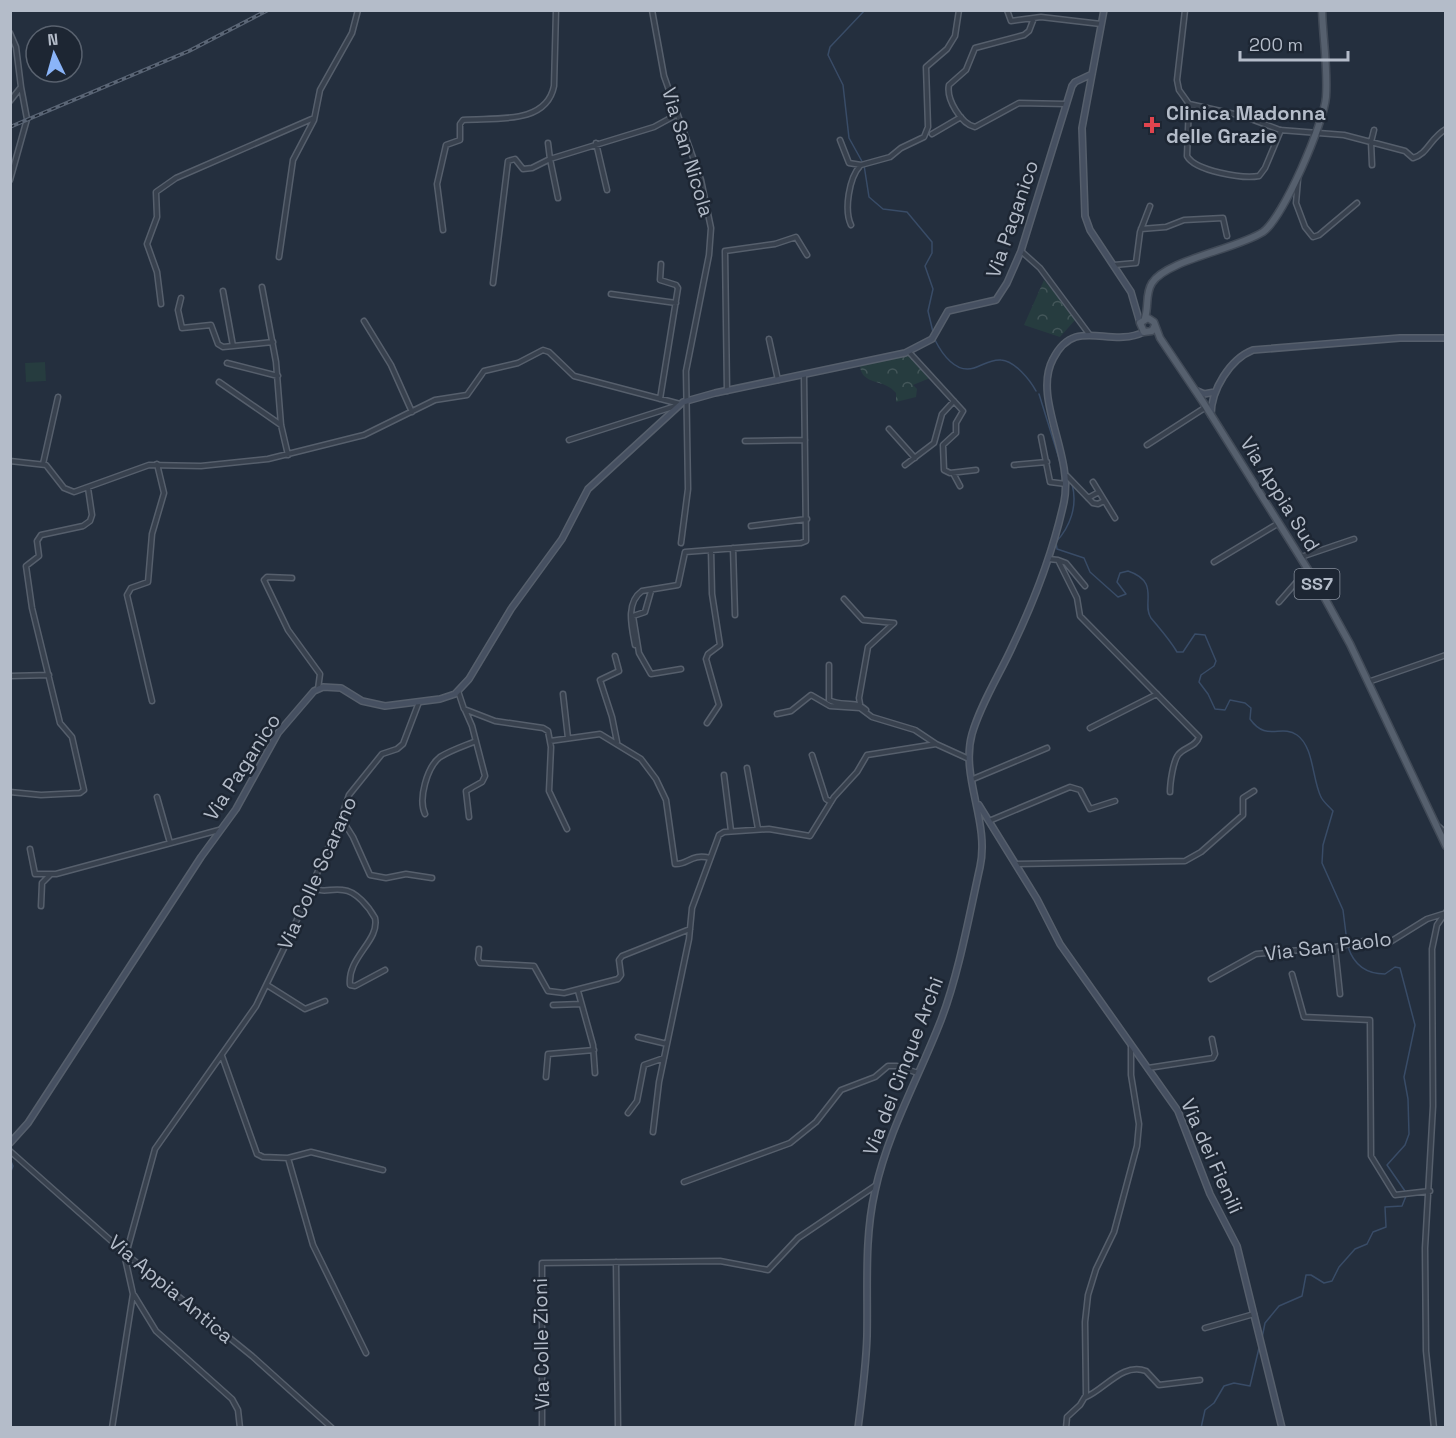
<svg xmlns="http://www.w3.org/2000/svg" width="1456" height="1438" font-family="'Space Grotesk',sans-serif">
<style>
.forest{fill:url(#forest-crowns)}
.garden{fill:#263c3f}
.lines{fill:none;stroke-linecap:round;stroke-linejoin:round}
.stream{stroke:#394c67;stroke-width:1.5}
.street-casing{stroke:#565f6c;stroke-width:7}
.secondary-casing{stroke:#565f6c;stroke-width:8}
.primary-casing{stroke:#414a57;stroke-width:9}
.street{stroke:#38414e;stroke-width:4}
.secondary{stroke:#465061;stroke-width:5}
.primary{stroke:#56606e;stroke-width:6}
.rail-casing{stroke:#5a6575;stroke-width:4}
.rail{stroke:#1d2633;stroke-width:1.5;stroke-dasharray:4.5;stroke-linecap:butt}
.health-dot{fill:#e0444e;stroke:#1d2633;stroke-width:2}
.labels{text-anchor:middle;stroke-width:5;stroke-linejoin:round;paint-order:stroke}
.shield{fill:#1d2633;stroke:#878f9c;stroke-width:1.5}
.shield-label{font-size:18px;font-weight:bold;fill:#b4bcc9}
.poi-label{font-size:20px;font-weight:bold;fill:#b4bcc9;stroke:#1d2633;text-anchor:start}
.street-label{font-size:20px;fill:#b4bcc9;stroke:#1d2633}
</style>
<defs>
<pattern id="forest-crowns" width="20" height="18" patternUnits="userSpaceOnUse" patternTransform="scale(1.5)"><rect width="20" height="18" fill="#263c3f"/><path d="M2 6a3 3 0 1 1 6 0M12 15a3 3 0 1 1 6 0" fill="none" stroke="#435659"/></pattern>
</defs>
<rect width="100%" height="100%" fill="#242f3e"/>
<path class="forest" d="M1044 280 1076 319 1060 337 1024 325Z
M909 354 930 378 913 385 917 389 916 397 896 402V393C884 378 862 386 860 366Z"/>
<path class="garden" d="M45 362 46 381 26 382 25 363Z"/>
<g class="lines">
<path class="stream" d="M865 10 830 47 828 55 843 85 849 138 864 165 869 197 883 209 907 212 932 242V253L925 266 933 289 928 311 933 332
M935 340C942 354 956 374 974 368 983 365 991 359 1001 360 1015 361 1030 380 1036 391
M1039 394 1061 465
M1072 484C1078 506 1070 527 1056 542L1057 549 1084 558 1090 572 1118 597 1126 594 1117 582 1120 573 1128 571C1161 582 1141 604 1151 618 1160 629 1170 640 1177 652H1183L1195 634 1205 635 1216 661 1214 666 1201 675 1199 682 1208 694 1215 709 1225 710 1230 700 1245 703 1251 708 1250 719C1266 742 1281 724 1297 735 1314 747 1312 779 1321 797 1324 803 1329 806 1333 811L1323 845 1322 863 1343 910 1347 942
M1348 947C1354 965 1366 974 1385 974L1395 967 1400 968 1415 1025 1404 1077 1408 1099 1409 1134 1405 1145 1387 1165 1405 1191
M10 1159 13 1166 10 1174
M1262 1338 1265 1323 1279 1306 1302 1296 1306 1275H1311L1324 1283 1332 1281 1339 1267 1355 1249 1367 1244 1373 1232 1386 1227 1385 1207 1402 1206 1406 1196
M10 1408V1419
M1201 1428 1205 1410 1214 1403 1224 1386 1234 1383 1250 1386 1259 1348"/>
<g class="street-casing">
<path id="street" d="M652 10 664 76 701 180 711 228 709 255 686 371 688 489 681 543
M1007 10 1011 21 1041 17 1101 24
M1185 10 1177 80 1179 90 1189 104 1243 116 1280 130 1344 135 1405 151 1413 158C1428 154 1430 138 1446 129
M1034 18 1029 31 1024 35 975 48 966 70 949 85C946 99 961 124 975 127L1019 103 1066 104
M10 33 16 47 21 87 10 101
M1189 104 1187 156C1195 171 1243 179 1259 176L1265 168 1281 130
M932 134 961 117
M840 140 849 163 861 165 890 157 901 148 924 137 928 127 926 67 947 49 955 36 959 10
M596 143 607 190
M1372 165 1371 142 1374 130
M1298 179 1296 203 1305 227 1313 237 1319 235 1357 203
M10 180 27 119 21 87
M558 198 550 159 654 127 676 115
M851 225C844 210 849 178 860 166
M1141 229 1166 227 1184 220 1223 218 1227 236
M443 230 437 184 446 145 460 140V124L463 120C493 117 546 126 554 86L556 10
M1021 251 1040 268 1089 334
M279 257 293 160 314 120 320 90 352 33 358 10
M1114 265 1136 263 1140 232 1150 206
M493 283 508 161 515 159 523 169 532 168 550 159 548 143
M262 287 276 362 281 425 288 455
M223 291 233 346
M611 294 676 303
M181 298 178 310 182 328 211 325 218 344 223 347 273 342
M161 304 157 272 147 244 157 217 156 192 176 178 314 118
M364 321 391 365 412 412
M769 339 778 380
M909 352 963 411 956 423V433L943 445 944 470 950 473 976 470
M227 363 278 376
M219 382 281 425
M727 391 725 251 775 244 796 237 807 255
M660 399 678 288 676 285 660 280 661 264
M889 429 915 458
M1041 437 1050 482 1066 484
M569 440 679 405
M745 441 805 440
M1147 445 1206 407
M10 461 46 465 64 488 74 492 149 465 201 466 268 459 364 435 435 400 467 395 484 371 518 363 543 350 549 352 574 376 680 404
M43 464 58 397
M905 465 934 443 942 414 954 401
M1014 465 1047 462
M953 473 960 486
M1067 476 1093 503 1098 504 1104 501
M1093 482 1115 518
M1088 498 1099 492
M751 526 807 519
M733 548 735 615
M1301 557 1354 539
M1049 559 1058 560 1077 598 1080 616 1199 737C1196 747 1184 747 1178 755 1173 762 1170 783 1170 792
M1058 560 1066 563 1085 586
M1214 562 1279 523
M292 578 267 577 264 580 288 630 320 674 318 689
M651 591 645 612 633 616 639 653 651 674 681 669
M844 599 863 620 894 623 868 647 859 698 860 704
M1279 602 1307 570
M635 645C632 628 625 603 642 591L678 585 685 552 801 543 806 541 804 376
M615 656 619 671 600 680 612 717 617 742
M829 665V700C841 707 856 700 866 710
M10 676 49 675
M1368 682 1446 655
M458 691 464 709 495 721 543 728 548 731 551 747 549 791 567 829
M563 694 568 738
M152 701 127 595 131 588 148 582 152 534 164 493 157 464
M465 710 472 726 485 776 482 782 466 791 469 817
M777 714 791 711 811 695 830 706 860 708 872 717 915 730 936 744
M707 723 719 705 706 659 708 654 720 645 712 594 711 550
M1090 728 1157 694
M550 741 600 734 641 759 656 779 666 800 675 864C688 865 691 853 710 858
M812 755 826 799 831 802
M747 768 758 829
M724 775 731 831
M973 779 1047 748
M10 792 41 795 80 793 84 790 72 737 60 723 32 608 26 566 39 556 37 541 41 535 83 526 90 521 92 515 88 488
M157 797 170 843
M425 814C418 799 427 767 440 757 451 750 464 746 476 741
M341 818 353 837 370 875 386 878 406 874 432 878
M989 821 1070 787 1080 790 1090 809 1115 801
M1439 827 1446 833
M30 849 35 874H56L219 830
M1016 864 1185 861 1201 852 1243 815V798L1254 791
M311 887C326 894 329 888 343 890 356 891 369 907 375 918 380 941 347 957 350 985L355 986 385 970
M41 906 42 883 50 875
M1335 947 1340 994
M479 949 478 959 480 963 534 966 548 991 564 993 618 979 621 975 619 960 622 956 690 929
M1292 974 1304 1017 1370 1020 1371 1156 1395 1195 1430 1191
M1211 979 1256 954 1335 947 1369 940 1390 942 1427 919 1443 914
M267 985 305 1009 325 1001
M578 991 593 1045 595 1073
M553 1005 581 1004
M638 1037 667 1044
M222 1056 257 1154 263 1157 288 1158 313 1245 366 1353
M1148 1068 1213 1058 1215 1054 1212 1039
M546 1077 548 1054 594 1050
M628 1113 637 1101 644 1065 664 1058
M653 1132 659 1082 689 939 692 908 719 835 724 832 769 829 810 836 834 797 857 772 867 755 936 744 969 759
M10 1151 126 1254 252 1356 332 1428
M288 1158 311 1152 383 1170
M684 1182 790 1143 816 1122 841 1090 875 1077 888 1066H897L918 1073
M616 1262 618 1428
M134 1295 156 1331 232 1399 238 1410 240 1428
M1205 1328 1254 1314
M1086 1397C1105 1389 1123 1362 1146 1371L1159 1385 1200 1380
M112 1428 133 1294 125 1258 155 1149 256 1006 289 938 341 818 349 795 382 754 397 749 403 744 419 702
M542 1428V1263L720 1261 768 1270 798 1238 875 1186
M1066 1428 1067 1417 1080 1405 1086 1395 1085 1322 1088 1295 1096 1269 1114 1232 1137 1146 1139 1124 1131 1075V1046
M1434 1428 1426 1351 1425 1248 1433 1106 1432 949 1437 925 1446 912"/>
</g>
<g class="secondary-casing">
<path id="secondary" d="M1104 10 1082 128 1085 216 1090 230 1131 292 1140 323
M1195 390 1204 394 1215 392
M1211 415C1211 390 1230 359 1253 350L1400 338H1446
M979 805 1037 899 1060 944 1178 1111 1210 1194 1237 1246 1282 1428
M10 1143 28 1123 201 857 236 809 278 733 314 691 323 687 341 688 362 701 385 706 440 699 455 694 469 679 511 609 562 539 588 489 683 402 715 393 905 353 932 339 948 311 996 300 1007 283 1021 251 1072 86 1075 82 1092 74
M858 1428C862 1397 866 1367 867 1336 868 1287 864 1239 875 1191 888 1131 919 1077 941 1020 959 973 969 916 980 867 990 822 960 777 972 734 981 703 1000 674 1013 645 1035 599 1053 552 1064 502 1074 455 1032 398 1053 359 1075 315 1109 349 1144 332"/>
</g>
<g class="primary-casing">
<path id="primary" d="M1145 318C1149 306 1145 294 1152 283 1166 260 1237 249 1263 232 1283 218 1324 123 1326 97 1328 69 1323 39 1322 10
M1154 327 1152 331 1144 332 1140 323 1148 318 1154 322 1160 338 1203 402 1317 584 1350 644 1446 846"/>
</g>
<use href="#street" class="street"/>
<use href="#secondary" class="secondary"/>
<use href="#primary" class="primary"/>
<g class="rail-casing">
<path id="rail" d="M10 127 189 51 268 10"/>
</g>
<use href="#rail" class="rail"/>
</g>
<path class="health-dot" d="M1149 116h6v6h6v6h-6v6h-6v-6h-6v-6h6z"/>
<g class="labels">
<rect class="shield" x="1294.5" y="569" width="45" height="30" rx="4.5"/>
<g class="shield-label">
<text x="1317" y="590">SS7</text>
</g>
<g class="poi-label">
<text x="1166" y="120">Clinica Madonna<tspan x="1166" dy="23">delle Grazie</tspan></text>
</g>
<g class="street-label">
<text transform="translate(688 152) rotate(73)" y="7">Via San Nicola</text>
<text transform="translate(1012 219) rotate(-71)" y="7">Via Paganico</text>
<text transform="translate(1280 494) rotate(58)" y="7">Via Appia Sud</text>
<text transform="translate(242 767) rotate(-57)" y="7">Via Paganico</text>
<text transform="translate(317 873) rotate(-66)" y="7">Via Colle Scarano</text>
<text transform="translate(1328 946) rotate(-7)" y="7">Via San Paolo</text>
<text transform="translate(903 1066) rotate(-69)" y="7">Via dei Cinque Archi</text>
<text transform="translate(1212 1156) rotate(66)" y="7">Via dei Fienili</text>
<text transform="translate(171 1289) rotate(40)" y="7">Via Appia Antica</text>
<text transform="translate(541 1344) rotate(-91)" y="7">Via Colle Zioni</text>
</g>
</g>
<rect width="1456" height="1438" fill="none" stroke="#b4bcc9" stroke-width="24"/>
<g transform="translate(54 54) rotate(355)"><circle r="28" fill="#1d2633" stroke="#59626f" stroke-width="1.5"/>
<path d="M0-4.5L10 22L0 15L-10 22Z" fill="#8ab4f8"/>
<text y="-9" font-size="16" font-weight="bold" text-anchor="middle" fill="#b4bcc9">N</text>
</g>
<path d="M1240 51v9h108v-9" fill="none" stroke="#b4bcc9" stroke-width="3"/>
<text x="1249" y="51" font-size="18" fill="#b4bcc9" stroke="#1d2633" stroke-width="4.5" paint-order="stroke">200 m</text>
</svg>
